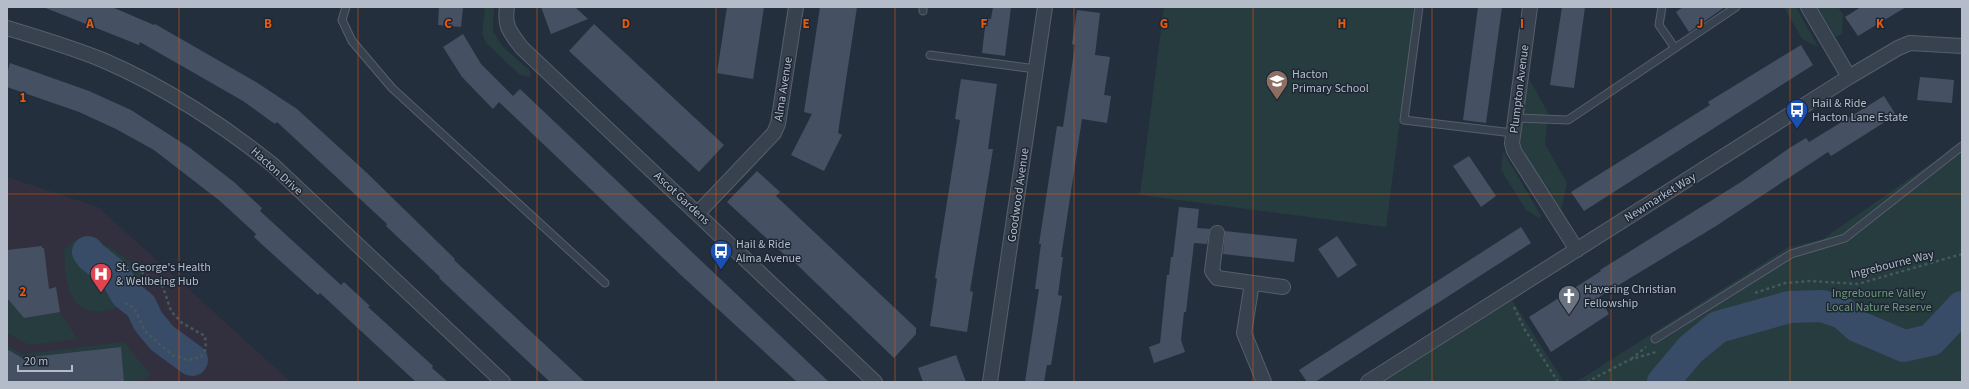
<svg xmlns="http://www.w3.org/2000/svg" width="1969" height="389" font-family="'Source Sans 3',sans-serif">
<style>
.medical{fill:#32303f}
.green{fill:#263c3f}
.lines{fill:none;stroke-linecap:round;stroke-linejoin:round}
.river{stroke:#394c67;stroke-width:32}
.building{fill:#455162}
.lane-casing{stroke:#565f6c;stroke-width:9}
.street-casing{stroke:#565f6c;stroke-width:16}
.path{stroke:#44595c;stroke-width:2.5;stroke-dasharray:3 3;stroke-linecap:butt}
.lane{stroke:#38414e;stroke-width:7}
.street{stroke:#38414e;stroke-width:14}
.grid{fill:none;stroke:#e8590c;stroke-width:1;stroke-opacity:0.55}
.labels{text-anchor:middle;stroke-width:3;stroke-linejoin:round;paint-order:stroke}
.poi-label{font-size:12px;fill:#b4bcc9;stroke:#1d2633;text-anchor:start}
.street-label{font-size:12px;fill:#b4bcc9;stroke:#1d2633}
.park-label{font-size:12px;fill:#6b9a76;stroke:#1d2633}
.grid-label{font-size:13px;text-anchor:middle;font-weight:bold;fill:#e8590c;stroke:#1d2633;stroke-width:3;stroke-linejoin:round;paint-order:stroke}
</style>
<rect width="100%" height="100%" fill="#242f3e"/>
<path class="medical" d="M7 177 98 207 291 382H7Z"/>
<path class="green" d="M485 7H494L493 31 502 46 530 71 531 75 530 77 520 75 486 43 482 33Z
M1164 7H1415L1386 227 1140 195Z
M1784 7H1796L1818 47 1802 39Z
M1817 7H1838L1843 14 1842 34 1836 37Z
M1528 77 1548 113 1545 144 1567 183 1560 216 1523 155 1520 140Z
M1962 142V382H1576L1787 248 1823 239Z
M1503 151 1541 216 1539 218 1526 210 1501 170Z
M85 239C110 245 122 254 140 271 141 277 142 284 139 289 128 310 87 322 73 298 65 284 65 265 64 250L75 240Z
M7 299 25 318 60 312 77 339 29 345 7 333Z
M1512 300 1564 382H1383Z
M124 342 150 374 146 379 124 382 120 347 22 358 7 349V345L22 354Z"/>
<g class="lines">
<path class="river" d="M88 252 91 256 115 275 126 294 141 306 148 321 162 338 192 360
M1663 382 1691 349 1718 327 1789 307 1822 306 1843 313 1857 326 1904 346 1931 340 1962 307"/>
</g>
<path class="building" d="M43 7H112L154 25 155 24 256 82 297 109 366 172 455 259 454 260 585 382H550L439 278 440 277 386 226 387 224 277 122 275 124 243 101 140 42 139 45Z
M439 7H463L461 27 438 25Z
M541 7H575L588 19 551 34Z
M727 7H764L753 79 717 73Z
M820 7H857L838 133 842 135 824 171 791 155 812 114 804 112Z
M993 7H1011L1005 56 982 53 986 18 991 19Z
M1478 7H1502L1486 123 1463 120Z
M1562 7H1585L1574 88 1550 85Z
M1683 7H1725L1689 32 1676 12Z
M1861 7H1906L1858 36 1845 17Z
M1077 10 1100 13 1095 55 1110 57 1104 95 1111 96 1107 123 1082 119 1061 257H1063L1058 295 1062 296 1051 365H1047L1044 382H1025L1039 289H1035L1041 244H1039L1057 126 1063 127 1075 45 1072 44Z
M594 24 724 145 699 172 569 51Z
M463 34 481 64 513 96 520 89 829 382H797L683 277 499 102 493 109 462 77 443 47Z
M1801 45 1813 65 1584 211 1571 192 1710 105 1708 102Z
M10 63 89 91 131 110 190 148 234 182 262 208 260 211 341 285 344 282 370 306 368 307 433 366 432 368 448 382H416L320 293 318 295 267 249 254 237 256 234 220 201 154 150 116 129 79 112 7 87V74Z
M1920 77 1954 80 1952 103 1917 100Z
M961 79 997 84 988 149H993L970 291 973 292 967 332 930 326 937 279 935 278 960 120 955 119Z
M1884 96 1896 115 1831 156 1828 152 1716 226 1599 297 1609 314 1551 352 1529 317 1601 271 1600 270 1741 182 1791 147 1806 138 1809 142Z
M1469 156 1496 196 1481 207 1453 166Z
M757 171 780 192 776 196 916 328V334L894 358 788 256 787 257 727 202Z
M1179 207 1199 209 1197 228 1210 229 1207 244 1194 243 1186 312H1184L1181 340 1185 352 1154 363 1149 347 1160 343 1167 275H1169L1171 257H1173Z
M1521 227 1531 243 1315 382H1307L1299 370Z
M1225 231 1297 239 1294 262 1223 254Z
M1337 236 1357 265 1338 278 1318 249Z
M42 246V248H44L49 289 56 287 60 312 24 318 7 298V250Z
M121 347 124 382H7V349L22 358Z
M956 355 966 382H923L918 368Z"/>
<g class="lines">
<g class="lane-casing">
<path id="lane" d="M346 7 342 20 352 41 392 88 605 283
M1419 7 1404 120 1513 133
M1662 7 1659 25 1675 48
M923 11V7
M930 55 1036 69
M1515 118 1568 120 1736 7
M1655 339 1791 254 1845 238 1962 146"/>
</g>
<g class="street-casing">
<path id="street" d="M507 7C504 27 510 32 522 48L875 382
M1530 7 1512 143 1514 151 1577 250
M1808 7 1849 77
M7 28C40 38 74 48 105 61 163 86 225 126 274 166L503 382
M698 213 774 133 778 124 796 7
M1217 233 1212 271 1217 278 1283 287
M1252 283 1244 333 1264 382
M990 382 1045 7
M1368 382 1849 77 1898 48 1910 43 1962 46"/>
</g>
<path class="path" d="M1755 293 1785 283 1810 281 1858 284 1962 254
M125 303 134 308 145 331 172 355 189 360 201 357 206 349 205 336 182 323 171 311 163 287 140 271
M1514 307 1525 330 1558 382
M1631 359 1646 347
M1587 382 1629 360 1656 352"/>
<use href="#lane" class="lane"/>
<use href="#street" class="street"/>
</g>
<path class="grid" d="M179 7V382M358 7V382M537 7V382M716 7V382M895 7V382M1074 7V382M1253 7V382M1432 7V382M1611 7V382M1790 7V382M7 194H1962"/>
<defs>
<g id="school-pin" transform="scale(1.15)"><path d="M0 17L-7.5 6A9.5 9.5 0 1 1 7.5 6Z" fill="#8d6e63" stroke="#1d2633"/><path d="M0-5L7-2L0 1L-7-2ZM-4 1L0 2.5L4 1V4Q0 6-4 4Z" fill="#fff"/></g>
<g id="bus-pin" transform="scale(1.15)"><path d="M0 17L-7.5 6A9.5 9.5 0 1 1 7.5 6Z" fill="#1a4fb4" stroke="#1d2633"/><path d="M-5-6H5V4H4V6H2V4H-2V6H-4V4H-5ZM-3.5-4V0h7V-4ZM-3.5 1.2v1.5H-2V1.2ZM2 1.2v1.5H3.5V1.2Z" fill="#fff"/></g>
<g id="hospital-pin" transform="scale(1.15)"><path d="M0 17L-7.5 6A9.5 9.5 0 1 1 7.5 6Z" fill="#e0444e" stroke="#1d2633"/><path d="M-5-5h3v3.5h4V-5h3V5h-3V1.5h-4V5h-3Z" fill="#fff"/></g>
<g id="church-pin" transform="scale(1.15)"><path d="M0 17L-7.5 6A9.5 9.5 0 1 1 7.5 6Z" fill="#6b7280" stroke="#1d2633"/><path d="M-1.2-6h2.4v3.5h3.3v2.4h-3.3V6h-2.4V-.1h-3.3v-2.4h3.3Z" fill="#fff"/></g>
</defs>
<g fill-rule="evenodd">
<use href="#school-pin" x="1277" y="81"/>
<use href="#bus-pin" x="1797" y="110"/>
<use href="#bus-pin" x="721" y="251"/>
<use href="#hospital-pin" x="101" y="274"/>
<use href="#church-pin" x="1569" y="296"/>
</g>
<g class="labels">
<g class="poi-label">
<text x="1292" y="78">Hacton<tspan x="1292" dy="14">Primary School</tspan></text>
<text x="1812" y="107">Hail &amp; Ride<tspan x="1812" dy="14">Hacton Lane Estate</tspan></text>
<text x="736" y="248">Hail &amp; Ride<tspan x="736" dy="14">Alma Avenue</tspan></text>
<text x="116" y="271">St. George's Health<tspan x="116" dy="14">&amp; Wellbeing Hub</tspan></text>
<text x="1584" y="293">Havering Christian<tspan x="1584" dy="14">Fellowship</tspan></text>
</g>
<g class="street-label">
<text transform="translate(783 89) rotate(-81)" y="4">Alma Avenue</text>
<text transform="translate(1519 89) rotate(-83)" y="4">Plumpton Avenue</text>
<text transform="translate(277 171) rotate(42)" y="4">Hacton Drive</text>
<text transform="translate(1018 195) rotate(-82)" y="4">Goodwood Avenue</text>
<text transform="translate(1660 197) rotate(-32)" y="4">Newmarket Way</text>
<text transform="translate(682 198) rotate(43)" y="4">Ascot Gardens</text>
<text transform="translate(1892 264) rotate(-14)" y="4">Ingrebourne Way</text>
</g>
<g class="park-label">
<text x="1879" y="297">Ingrebourne Valley<tspan x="1879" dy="14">Local Nature Reserve</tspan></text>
</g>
</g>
<g class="grid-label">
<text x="90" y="28">A</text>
<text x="268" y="28">B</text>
<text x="448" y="28">C</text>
<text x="626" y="28">D</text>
<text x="806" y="28">E</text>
<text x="984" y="28">F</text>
<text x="1164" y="28">G</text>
<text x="1342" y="28">H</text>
<text x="1522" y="28">I</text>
<text x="1700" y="28">J</text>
<text x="1880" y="28">K</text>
<text x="23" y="102">1</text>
<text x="23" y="296">2</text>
</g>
<rect width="1969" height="389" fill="none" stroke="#b4bcc9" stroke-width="16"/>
<path d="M18 365v6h54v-6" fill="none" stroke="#b4bcc9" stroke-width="2"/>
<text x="24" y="365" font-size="12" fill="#b4bcc9" stroke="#1d2633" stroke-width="3" paint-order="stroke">20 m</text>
</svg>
